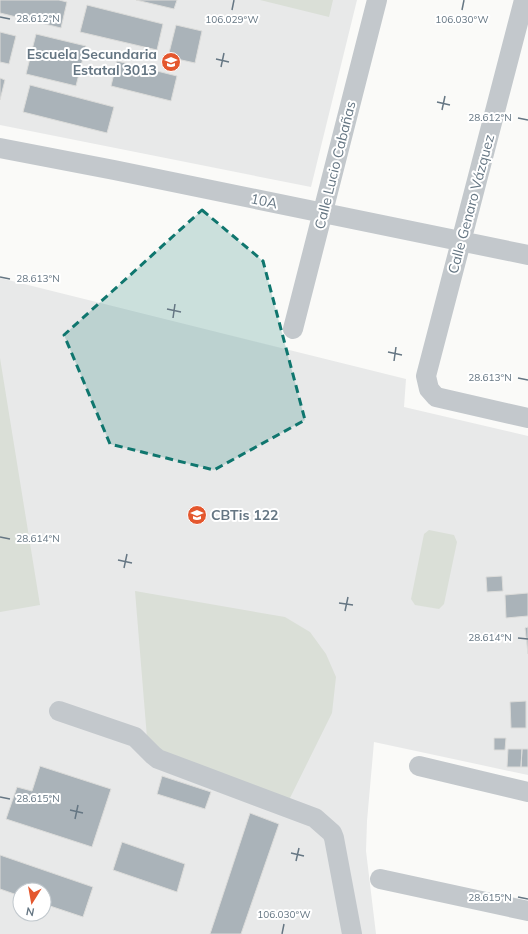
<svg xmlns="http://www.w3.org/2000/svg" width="528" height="934" font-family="Mulish,sans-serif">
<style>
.built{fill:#e8e9e9;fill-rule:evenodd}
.pitch{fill:#dadfd7}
.building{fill:#aab3b9;stroke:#dcdcda}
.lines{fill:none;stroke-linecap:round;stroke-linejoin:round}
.minor{stroke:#c3c8cc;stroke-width:20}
.marked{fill:#0f766e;fill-opacity:0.2;stroke:#0f766e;stroke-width:3;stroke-dasharray:8 5;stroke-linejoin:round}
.ticks{fill:none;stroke:#657683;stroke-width:1.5}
.labels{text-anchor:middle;stroke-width:4;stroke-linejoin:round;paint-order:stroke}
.poi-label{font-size:14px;font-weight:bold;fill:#657683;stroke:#fff;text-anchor:end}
.street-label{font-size:14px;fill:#657683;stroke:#fff}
.ticks-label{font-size:10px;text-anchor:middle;fill:#657683;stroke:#fff;stroke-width:4;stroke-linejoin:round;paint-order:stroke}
</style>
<rect width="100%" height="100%" fill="#fafaf8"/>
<path class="built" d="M0 0H357L311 187 0 125Z
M0 278 406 379 404 407 528 436V775L374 742 367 821 366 851 376 934H0ZM20 890H44V914H20Z"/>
<path class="pitch" d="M260 0H333L329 17Z
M0 358 40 605 0 612Z
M429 530 454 535 457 542 444 604 439 609 415 605 411 599 424 534Z
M135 591 285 617 310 632 326 654 336 677 332 713 289 800 148 750Z"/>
<path class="building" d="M0 0H59L67 2 61 28 0 13Z
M136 0H177L174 9Z
M87 5 163 24 157 50 80 32Z
M176 25 202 31 195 63 168 57Z
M0 32 16 36 9 64 0 62Z
M36 34 86 46 76 86 26 74Z
M117 61 177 76 171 101 111 86Z
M0 78 5 80 0 100Z
M30 85 114 107 107 133 23 112Z
M502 576 503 591 487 592 486 577Z
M528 593V616L506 618 505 595Z
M528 627V654L525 628Z
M526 701V728H511L510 702Z
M494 738H506L505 750H494Z
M508 749H522L521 767H507Z
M522 749H528V767H521Z
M40 766 111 789 92 847 6 819 17 787 32 791Z
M162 776 211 792 205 809 157 794Z
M250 813 279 824 241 934H210Z
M122 842 185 864 177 892 113 870Z
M0 855 93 887 83 917 44 904V890H20V896L0 889Z"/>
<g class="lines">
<path class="minor" d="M524 0 426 376 429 389 436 397 528 418
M0 148 114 170 528 255
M293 329 377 0
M59 711 135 737 153 755 158 759 315 818 332 833 334 838 352 934
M419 766 528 792
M380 879 528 911"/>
</g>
<path class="marked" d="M202 210 263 261 305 420 214 470 110 444 64 335Z"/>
<path class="ticks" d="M232 10 234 0M462 10 464 0M0 17 10 19M216 59 229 62M221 67 224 53M437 102 450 105M442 110 445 96M518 118 528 120M0 277 10 279M167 309 181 312M173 318 175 304M388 352 402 355M394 361 396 347M518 378 528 380M0 537 10 539M118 560 132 563M124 568 127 554M339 603 353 605M345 611 348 597M518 638 528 639M0 797 10 799M70 810 83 813M75 819 78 805M291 853 304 856M296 861 299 848M518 897 528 899M282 934 284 924"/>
<defs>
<g id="school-disc" transform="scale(1)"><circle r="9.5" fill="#e4572e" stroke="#fff"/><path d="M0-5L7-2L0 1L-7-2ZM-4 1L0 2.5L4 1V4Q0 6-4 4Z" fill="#fff"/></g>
</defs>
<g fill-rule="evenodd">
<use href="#school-disc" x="171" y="62"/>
<use href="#school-disc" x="197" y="515"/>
</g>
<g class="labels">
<g class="poi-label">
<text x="157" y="59">Escuela Secundaria<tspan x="157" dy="16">Estatal 3013</tspan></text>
<text x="211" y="520" text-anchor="start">CBTis 122</text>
</g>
<g class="street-label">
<text transform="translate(335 165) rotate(-76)" y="5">Calle Lucio Cabañas</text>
<text transform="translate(264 201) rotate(12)" y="5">10A</text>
<text transform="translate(471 204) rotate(-75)" y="5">Calle Genaro Vázquez</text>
</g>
</g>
<g class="ticks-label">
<text x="38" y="22">28.612°N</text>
<text x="232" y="23">106.029°W</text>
<text x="462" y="23">106.030°W</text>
<text x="490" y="121">28.612°N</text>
<text x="38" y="282">28.613°N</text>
<text x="490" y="381">28.613°N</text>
<text x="38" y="542">28.614°N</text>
<text x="490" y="641">28.614°N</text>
<text x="38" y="802">28.615°N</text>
<text x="490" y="901">28.615°N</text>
<text x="284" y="918">106.030°W</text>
</g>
<g transform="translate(32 902) rotate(191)"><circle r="19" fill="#ffffff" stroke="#c1c8cd"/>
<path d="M0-3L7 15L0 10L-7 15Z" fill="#e4572e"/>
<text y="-6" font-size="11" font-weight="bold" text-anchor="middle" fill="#657683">N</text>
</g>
</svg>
